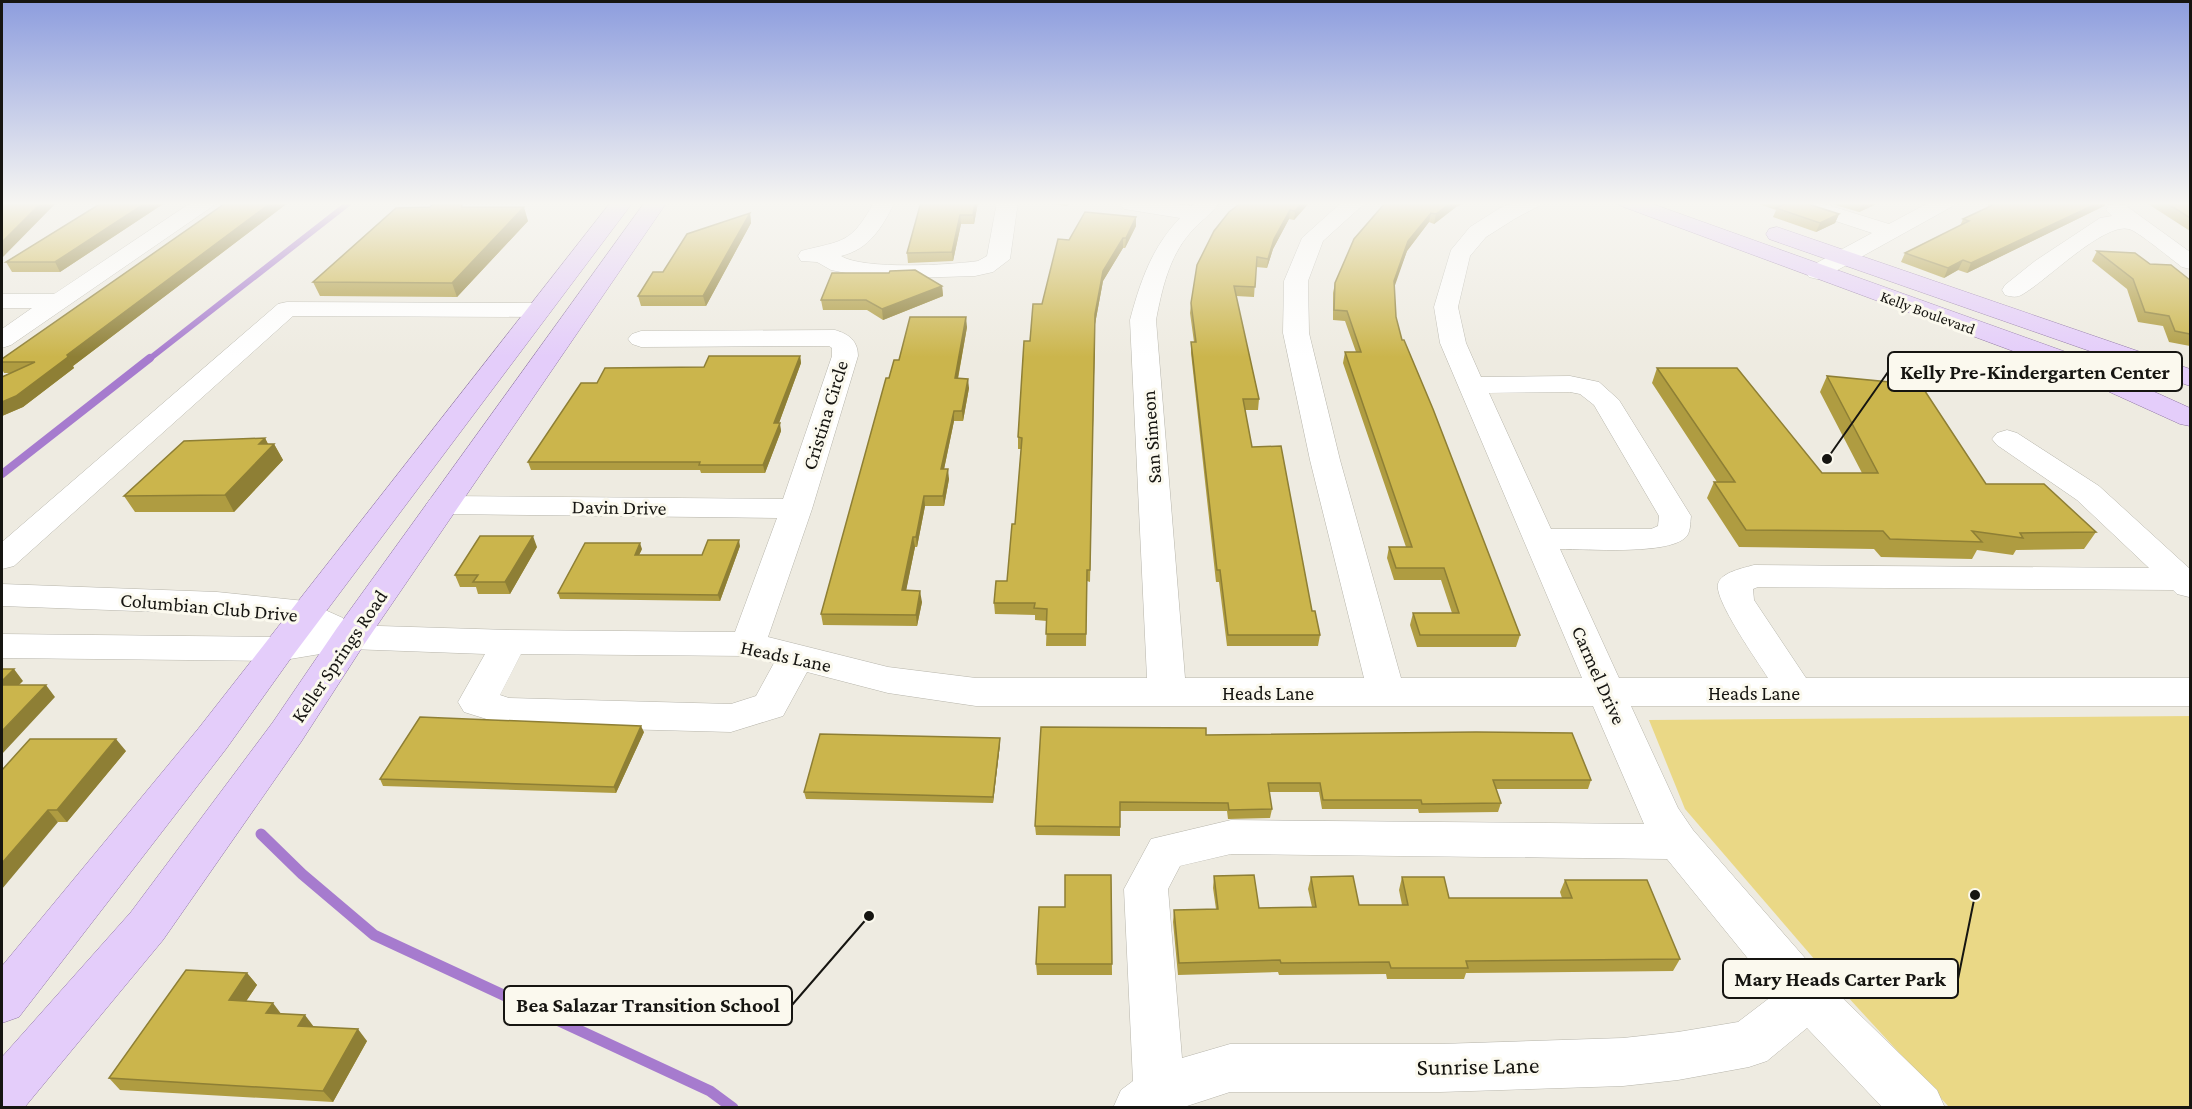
<svg xmlns="http://www.w3.org/2000/svg" width="2192" height="1109" font-family="'Crimson Pro',serif">
<style>
.green{fill:#ead886}
.lines{fill:none;stroke-linecap:round;stroke-linejoin:round}
.stream-far2{stroke:#a67bce;stroke-width:6}
.stream-far1{stroke:#a67bce;stroke-width:8}
.stream{stroke:#a67bce;stroke-width:11}
.minor-casing{stroke:#b7b5ab;stroke-width:1}
.major-casing{stroke:#9076a6;stroke-width:1}
.minor{fill:#fff;fill-rule:evenodd}
.major{fill:#e4cdfa;fill-rule:evenodd}
.wall{fill:#af9c41}
.shaded-wall{fill:#8e7f35}
.building{fill:#cbb54c;stroke:#8e7f35;stroke-width:1.5}
.labels{text-anchor:middle;stroke-width:6;stroke-linejoin:round;paint-order:stroke}
.far-street-label{font-size:16px;fill:#161511;stroke:#fbf9ee}
.street-label{font-size:20px;fill:#161511;stroke:#fbf9ee}
.near-street-label{font-size:24px;fill:#161511;stroke:#fbf9ee}
.leader{fill:none;stroke:#161511;stroke-width:2}
.callout-dot{fill:#161511;stroke:#fbf9ee;stroke-width:2}
.callout{fill:#fbf9ee;stroke:#161511;stroke-width:2}
.callout-label{font-size:21px;text-anchor:middle;font-weight:bold;fill:#161511}
</style>
<rect width="100%" height="100%" fill="#eeebe1"/>
<path class="green" d="M2190 716V1107H1949L1834 982 1685 809 1649 720Z"/>
<g class="lines">
<path class="stream-far2" d="M148 360 350 202"/>
<path class="stream-far1" d="M2 474 150 358"/>
<path class="stream" d="M261 834 302 874 374 935 710 1091 733 1108"/>
<g class="minor-casing">
<path id="minor" d="M192 202H217L213 206 11 345 2 348V329L32 308H2V294H54Z
M874 202H895C882 227 870 249 841 256 864 270 950 265 978 261L987 256 997 202H1018L1010 259 993 272 975 276 876 279 831 270 817 262 801 261 798 256 801 251C844 240 851 244 874 202Z
M1123 202H1157L1192 206 1197 202H1220C1212 214 1199 222 1190 233 1169 257 1162 289 1156 320L1185 678H1364L1310 460 1283 333 1284 281 1302 238 1342 202H1366L1323 241 1308 281 1309 333 1340 460 1401 678H1582L1440 343 1434 307 1451 250 1470 227 1500 208 1515 202H1543L1539 206 1516 218 1486 237 1470 256 1458 307 1466 343 1481 377 1570 376 1599 382 1619 400 1691 516C1690 523 1691 533 1685 538 1666 555 1587 549 1560 549L1619 678H1768C1758 662 1714 600 1718 584 1721 572 1744 568 1754 565L2149 568 2077 500 1997 445 1992 439 1997 433 2007 430 2017 433 2099 486 2190 569 2189 597 2177 594 2173 590 1758 587 1753 589 1754 600 1806 678H2190V706H1631L1678 808 1693 830 1826 982 1937 1090 1945 1108H1883L1807 1028 1767 1061 1749 1067 1678 1080 1623 1086 1440 1092H1230L1181 1108H1113L1121 1090 1133 1081 1124 889 1151 839 1231 820 1644 824 1593 706H976L888 693 807 672 783 716 731 732 509 726 464 712 458 702 485 654 350 649 278 661 2 658V634L278 637 311 631 297 624 217 614 2 606V584L217 592 305 601 343 618 347 625 509 630 735 632 777 518 442 514 431 512 426 505 431 498 442 496 783 499 832 356V348L829 346 641 347 632 344 628 339 632 334 641 331 835 330C849 334 858 341 858 356L812 509 768 637 888 667 976 678H1147L1130 320C1140 282 1152 247 1180 218L1124 209 1120 205ZM1570 392 1580 394 1594 405 1659 516 1658 526 1651 529H1551L1489 393ZM521 654 748 656 774 663 756 696 731 704 509 698 500 695ZM1231 854 1667 859 1776 993 1738 1022 1678 1032 1623 1038 1440 1044H1230L1182 1058 1168 889 1180 866Z
M1787 202H1818L1889 224 1930 202H1957L1953 206 1825 277 1817 279 1809 277 1805 272 1809 267 1872 233 1790 206Z
M2117 204 2125 205 2190 252V269L2182 267C2171 259 2139 232 2129 229 2104 222 2045 282 2023 294 2017 298 2012 297 2005 295L2002 290 2005 285 2035 261 2100 218 2112 216 2106 210 2109 205Z
M287 302 539 303 548 305 551 310 548 315 539 317 293 316 14 566 2 569V542L278 304Z"/>
</g>
<g class="major-casing">
<path id="major" d="M611 202H633L291 658 226 749 19 1017 2 1023V966L198 729Z
M645 202H667L363 646 301 742 163 940 24 1108H2V1057L131 912 273 722 337 628Z
M1617 202H1647L2066 352 2190 408V426L2180 424 2048 364 1621 206Z
M1777 227 2190 369V386L1769 239 1766 234 1769 229Z"/>
</g>
<use href="#minor" class="minor"/>
<use href="#major" class="major"/>
</g>
<path class="wall" d="M103 202H166L60 272H12L6 262Z
M227 202H289L73 366 74 368 23 407 2 416V377L10 373H4L2 369V359Z
M921 202H978L974 224H961L953 261 908 263 907 253Z
M1038 202H1071L1067 206Z
M1242 202H1310L1294 220 1289 219 1273 249 1267 268 1256 267 1254 297 1236 296 1259 399 1258 410H1245L1252 447 1320 635 1318 646H1227L1219 582H1216L1191 353V342H1194L1190 313 1191 303Z
M1386 202 1456 207 1434 224 1429 222 1407 251 1394 285 1396 317 1402 340 1520 635 1516 647H1417L1410 625 1413 613H1452L1441 580H1394L1387 558 1389 547H1406L1343 363 1345 352H1356L1345 321 1333 320V293L1335 283Z
M1753 202H1802L1839 214 1835 223 1816 232 1773 217 1776 210Z
M1825 202H1881L1859 212Z
M1994 202H2107L2104 206 1967 273 1958 270 1944 278 1901 262 1905 253 1960 226 1963 219 1987 208 1989 204Z
M2145 202H2190V231Z
M430 207H462L528 221 457 297 320 296 313 282Z
M750 213 751 223 706 306H641L638 296 663 272Z
M1136 226 1125 248H1123L1103 281 1095 324 1090 582 1087 581 1086 646H1046L1047 621 1035 620V615L995 614 994 603 1007 581 1015 524 1021 449H1018V437L1030 341 1042 304 1069 240Z
M2097 251 2150 264 2190 280V346L2169 342 2163 326 2138 322 2127 289 2092 261Z
M889 273 942 286 943 296 883 320 867 310H823L821 300Z
M967 327 958 379 969 388 963 421H954L944 469 949 479 944 506H925L917 547H915L906 590 922 602 917 626 823 625 821 614 889 378 899 360Z
M800 356 801 363 779 423 781 431 765 473H701L700 470H531L528 462 597 383 704 367Z
M1657 368 1822 473H1862L1820 392 1827 376 1986 484 2096 532 2084 549 2016 550 2013 555 1977 550 1972 559 1881 557 1874 549 1739 547 1707 498 1714 482H1717L1652 383Z
M265 438 268 444H274L283 460 234 512H135L124 496Z
M740 546 720 601 560 599 558 593 642 549 639 555H702Z
M537 547 510 594H478L476 587H460L455 575Z
M644 732 616 793 383 786 380 779Z
M1206 735 1591 780 1588 789H1496L1501 803 1498 812 1419 813 1418 809H1322L1319 792H1269L1272 809 1270 818 1228 819 1227 811H1120V836L1036 835 1035 826Z
M1000 738V744L993 803 806 799 804 792Z
M126 751 67 822H58L2 770Z
M1111 875 1112 975H1037L1036 964 1065 907Z
M1214 876 1259 908 1312 907 1308 889 1311 877 1359 905H1402L1399 890 1402 877 1449 898H1562L1560 892 1565 880 1680 959 1673 971 1466 973 1464 979H1387L1386 974 1279 975 1278 972 1178 975 1173 922 1174 910 1216 909 1213 888Z
M247 973 257 985 246 1001 314 1027 367 1041 333 1102 120 1090 109 1078Z"/>
<path class="shaded-wall" d="M42 202H57L2 258V242Z
M147 202H166L60 272 55 262Z
M272 202H289L73 366 67 355Z
M975 202H978L974 224 973 215Z
M1303 202H1310L1294 220 1295 211Z
M1452 202H1467L1456 207 1434 224 1436 214Z
M1865 202H1881L1859 212 1862 203Z
M2100 202H2107L2104 206 1967 273 1971 263Z
M524 207 528 221 457 297 452 283Z
M1290 210 1289 219 1273 249 1267 268 1268 259 1274 239Z
M750 213 751 223 706 306 703 296Z
M1431 213 1429 222 1407 251 1393 291 1394 281 1408 241Z
M1839 214 1835 223 1816 232 1820 223Z
M960 215 961 224 953 261 952 252Z
M1136 217V226L1125 248 1126 238Z
M1123 238V248L1103 281 1095 324 1090 582 1095 314 1103 271Z
M1963 260 1958 270 1944 278 1948 268Z
M942 286 943 296 883 320 882 309Z
M966 317 967 327 956 388 955 378Z
M800 356 801 363 776 431 774 423Z
M68 357 74 368 23 407 2 416V402Z
M968 379 969 388 963 421 962 411Z
M954 411V421L942 479 941 469Z
M780 423 781 431 765 473 763 465Z
M265 438 270 448 274 444 283 460 234 512 225 495 259 444Z
M948 469 949 479 944 506 943 496Z
M924 496 925 506 917 547 916 537Z
M533 536 537 547 510 594 505 582Z
M913 537 915 547 904 601 902 590Z
M739 540 740 546 720 601 718 595Z
M640 543 642 549 636 561 635 555Z
M920 591 922 602 917 626 916 615Z
M14 669 23 681 7 697 2 690V681Z
M46 685 55 697 2 754V731Z
M641 726 644 732 616 793 614 787Z
M1000 738V744L993 803V797Z
M116 739 126 751 67 822 57 810Z
M48 810 58 822 2 889V863Z
M247 973 257 985 239 1012 229 1000Z
M273 1003 282 1015 266 1013Z
M305 1015 314 1027 298 1026Z
M358 1029 367 1041 333 1102 323 1091Z"/>
<path class="building" d="M2 202H42L2 242Z
M103 202H147L55 262H6Z
M227 202H272L67 355 68 357 16 396 2 402V377L35 362H2V359Z
M435 202H461L462 207H524L452 283 313 282 396 208 430 207Z
M921 202H975L973 215H960L952 252 907 253Z
M1242 202H1303L1295 211 1290 210 1274 239 1268 259 1257 257 1255 287 1234 286 1259 399H1243L1252 447 1281 446 1312 611H1315L1320 635H1228L1220 570H1217L1191 342H1196L1191 303 1197 265 1214 231 1229 212Z
M1386 202H1452L1436 214 1431 213 1408 241 1394 281 1396 317 1402 340H1404L1433 409 1520 635H1420L1413 613H1459L1444 568H1396L1389 547H1412L1345 352H1361L1347 311 1334 310 1335 283 1354 239Z
M1784 202H1802L1839 214 1820 223 1776 208 1787 203Z
M1994 202H2100L1971 263 1963 260 1948 268 1905 253 1969 221 1963 219 1993 205 1989 204Z
M2165 202H2190V218Z
M1085 212 1136 217 1126 238H1123L1103 271 1095 314 1090 570H1087L1086 634H1046L1047 609 1034 608 1035 603H994L996 581H1007L1012 524H1015L1022 438 1018 437 1024 341H1030L1033 304H1042L1058 239 1069 240Z
M750 213 703 296H638L653 272H663L687 234Z
M2097 251 2135 253 2150 264 2171 265 2190 280V334L2175 331 2169 316 2145 312 2133 279Z
M915 270 942 286 882 309 866 300H821L832 273H889L890 271Z
M910 317H966L955 378 968 379 962 411H954L941 469H948L943 496H924L916 537H913L902 590 920 591 916 615 821 614 886 378H889L894 360H899Z
M709 356H800L774 423H780L763 465H699L700 462H528L581 383H597L605 368 704 367Z
M1657 368H1737L1822 473H1878L1827 376 1921 385 1986 484H2044L2096 532 2020 533 2023 538 1972 531 1982 542 1890 539 1883 531 1746 530 1714 482H1735Z
M265 438 259 444H274L225 495 124 496 184 441Z
M480 536H533L505 582H473L478 575H455Z
M708 540H739L718 595 558 593 585 543H640L635 555H702Z
M2 669H14L2 681Z
M2 685H46L2 731Z
M420 717 641 726 614 787 380 779Z
M1041 727 1206 728V735L1476 732 1572 733 1591 780H1493L1501 803 1422 804 1421 800H1323L1320 783H1268L1272 809 1229 810 1228 803 1120 802V827L1035 826Z
M820 734 1000 738 993 797 804 792Z
M30 739H116L57 810H48L2 863V770Z
M1065 875H1111L1112 964H1036L1039 907H1065Z
M1254 875 1259 908 1316 907 1311 877 1353 876 1359 905H1408L1402 877H1444L1449 898H1572L1565 880H1647L1680 959 1466 961 1468 968H1391L1389 962 1281 963 1280 960 1179 963 1174 910 1218 909 1214 876Z
M186 970 247 973 229 1000 273 1003 266 1013 305 1015 298 1026 358 1029 323 1091 109 1078Z"/>
<linearGradient id="sky" x2="0" y2="1"><stop stop-color="#8d9dde"/><stop offset="0.57" stop-color="#f7f6f2"/><stop offset="1" stop-color="#f7f6f2" stop-opacity="0"/></linearGradient>
<rect width="2192" height="357" fill="url(#sky)"/>
<g class="labels">
<g class="far-street-label">
<text transform="translate(1928 312) rotate(20)" y="6">Kelly Boulevard</text>
</g>
<g class="street-label">
<text transform="translate(825 415) rotate(-73)" y="7">Cristina Circle</text>
<text transform="translate(1151 437) rotate(-94)" y="7">San Simeon</text>
<text transform="translate(619 507) rotate(1)" y="7">Davin Drive</text>
<text transform="translate(209 607) rotate(5)" y="7">Columbian Club Drive</text>
<text transform="translate(339 656) rotate(-56)" y="7">Keller Springs Road</text>
<text transform="translate(786 656) rotate(12)" y="7">Heads Lane</text>
<text transform="translate(1599 675) rotate(66)" y="7">Carmel Drive</text>
<text x="1268" y="700">Heads Lane</text>
<text x="1754" y="700">Heads Lane</text>
</g>
<g class="near-street-label">
<text transform="translate(1478 1066) rotate(-1)" y="8">Sunrise Lane</text>
</g>
</g>
<path class="leader" d="M1827 459L1888 372M1975 895L1958 979M869 916L792 1005"/>
<g class="callout-dot">
<circle cx="1827" cy="459" r="6"/>
<circle cx="1975" cy="895" r="6"/>
<circle cx="869" cy="916" r="6"/>
</g>
<g class="callout">
<rect x="1888" y="352" width="294" height="39" rx="6"/>
<rect x="1723" y="959" width="235" height="39" rx="6"/>
<rect x="504" y="986" width="288" height="39" rx="6"/>
</g>
<g class="callout-label">
<text x="2035" y="379">Kelly Pre-Kindergarten Center</text>
<text x="1840" y="986">Mary Heads Carter Park</text>
<text x="648" y="1012">Bea Salazar Transition School</text>
</g>
<rect width="2192" height="1109" fill="none" stroke="#161511" stroke-width="6"/>
</svg>
